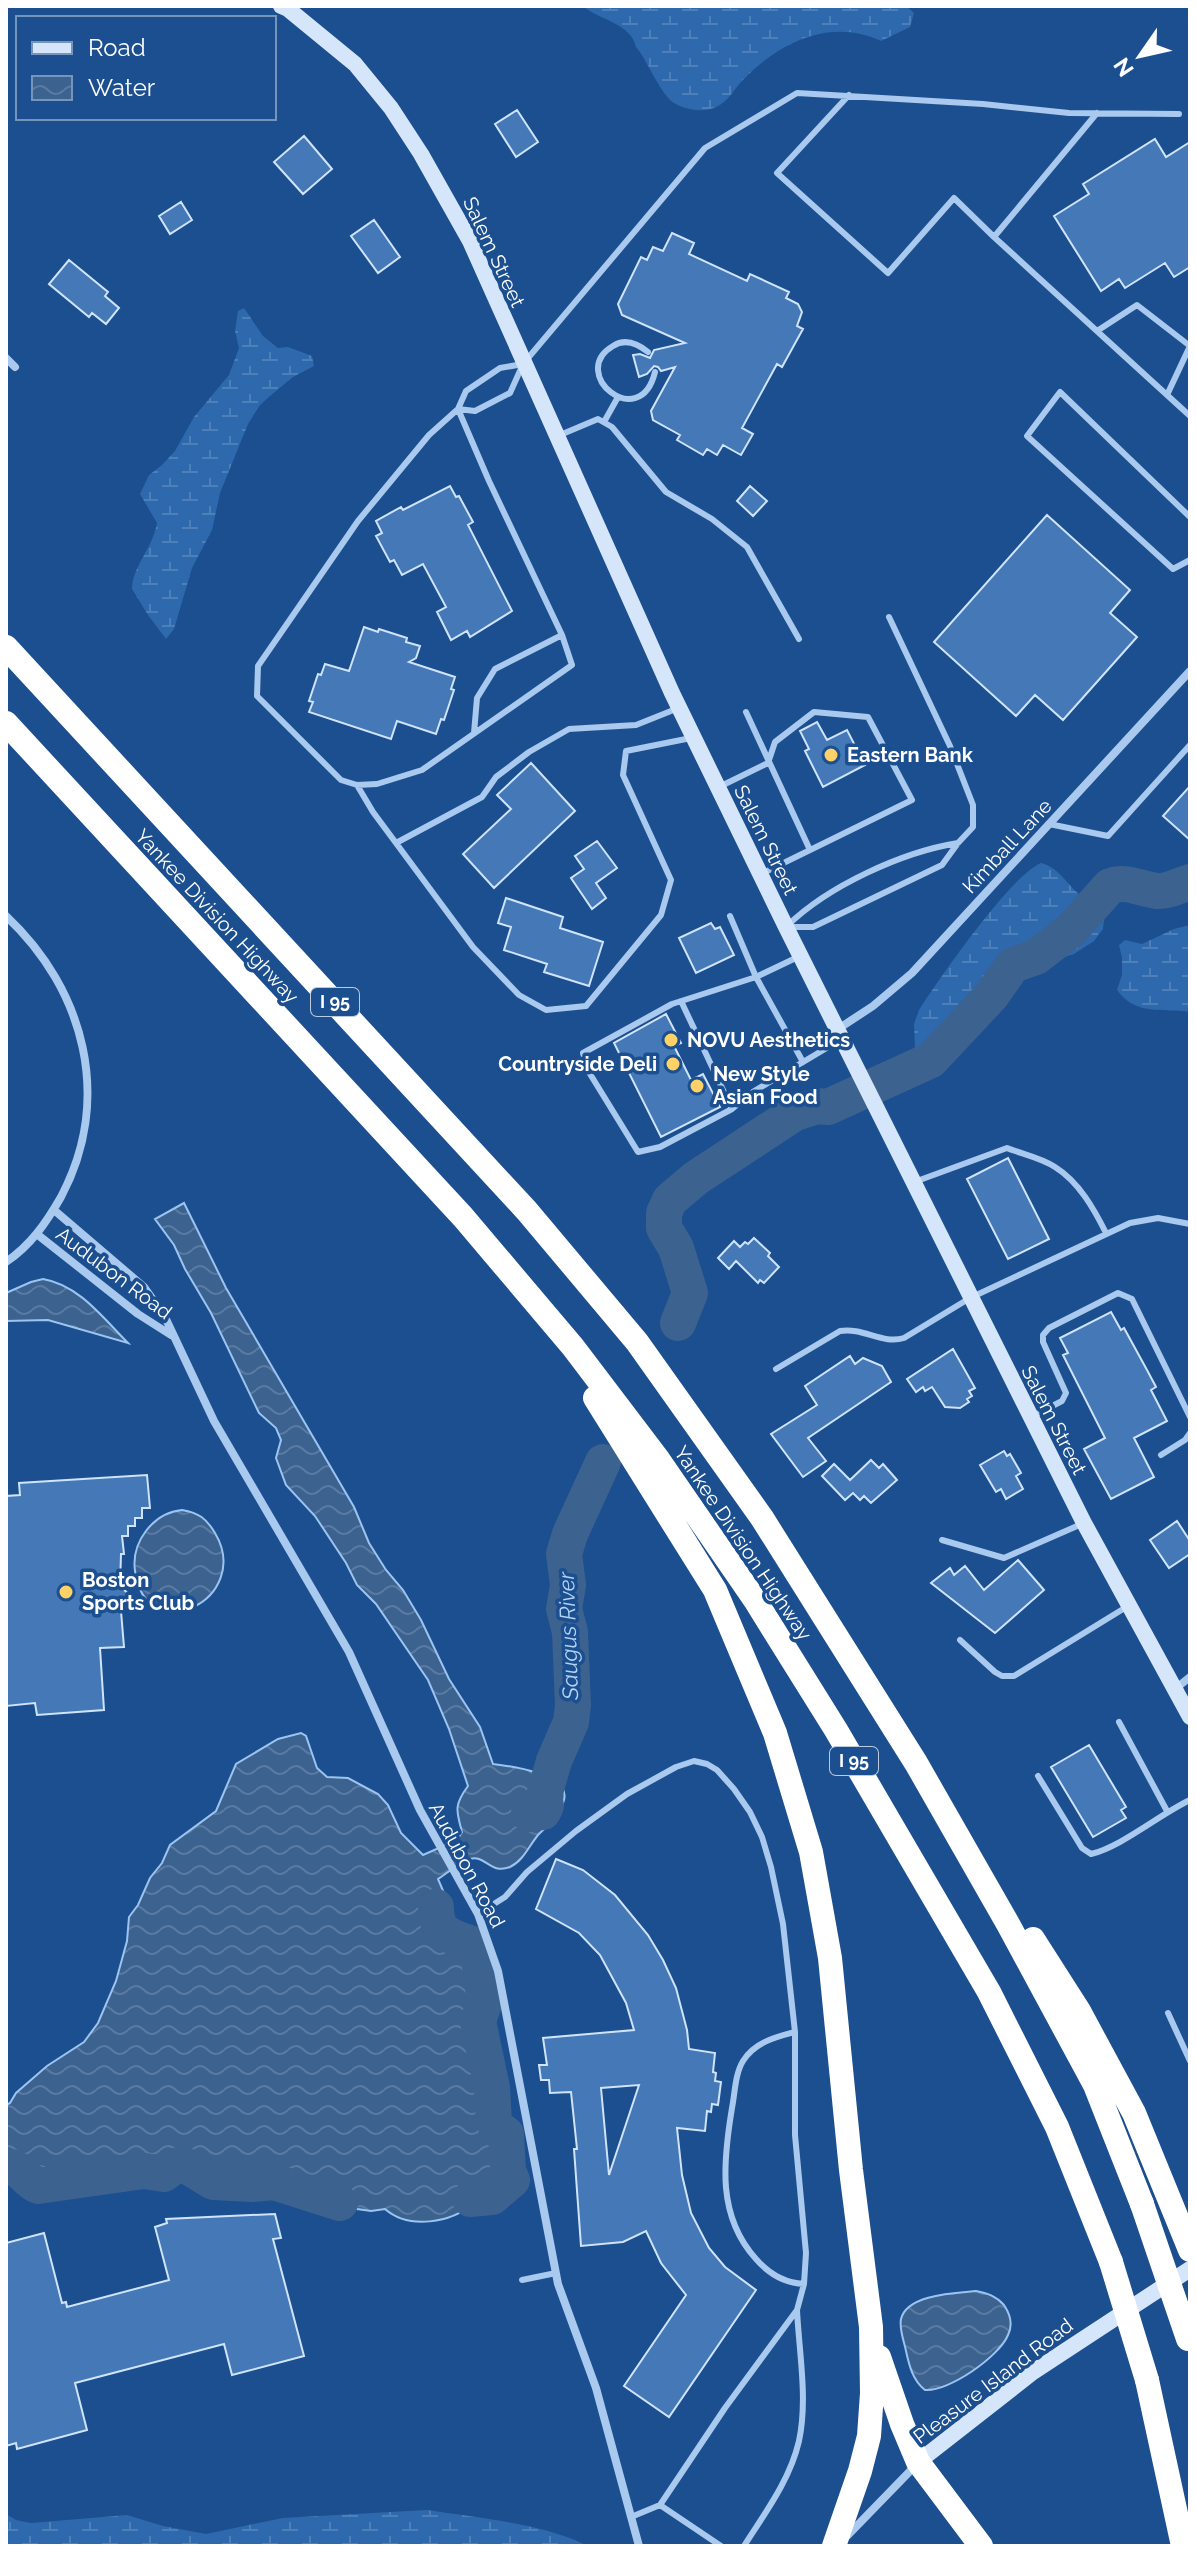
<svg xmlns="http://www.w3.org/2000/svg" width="1196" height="2552" font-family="Raleway,sans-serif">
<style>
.wetland{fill:url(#wetland-marsh)}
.water{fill:url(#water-waves);stroke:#9cc4f0;stroke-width:2}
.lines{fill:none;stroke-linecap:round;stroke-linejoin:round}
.river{stroke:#3c6290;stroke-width:36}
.building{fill:#4478b7;stroke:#cfe3fa;stroke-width:2;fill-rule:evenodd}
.lane{stroke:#a9c9ee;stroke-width:6}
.street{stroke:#a9c9ee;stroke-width:8}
.secondary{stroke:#d6e6fa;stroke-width:16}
.highway{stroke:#fff;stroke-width:24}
.highway-bridge{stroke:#fff;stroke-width:24}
.poi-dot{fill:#ffd166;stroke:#1b4f8f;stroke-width:3}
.labels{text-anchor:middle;stroke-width:7;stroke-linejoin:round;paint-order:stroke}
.shield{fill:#1b4f8f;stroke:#bbcadd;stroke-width:2}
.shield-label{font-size:18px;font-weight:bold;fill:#fff}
.street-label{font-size:20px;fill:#fff;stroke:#1b4f8f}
.poi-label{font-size:20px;font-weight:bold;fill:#fff;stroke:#1b4f8f;text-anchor:start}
.water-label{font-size:22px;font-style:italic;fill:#b5d3f5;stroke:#1b4f8f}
</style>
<defs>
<pattern id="wetland-marsh" width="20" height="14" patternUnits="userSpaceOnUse" patternTransform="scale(2)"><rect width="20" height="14" fill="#2e69ad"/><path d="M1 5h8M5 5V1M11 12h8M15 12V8" fill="none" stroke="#4d80b9"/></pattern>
<pattern id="water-waves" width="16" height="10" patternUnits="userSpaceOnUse" patternTransform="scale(2)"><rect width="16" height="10" fill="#3c6290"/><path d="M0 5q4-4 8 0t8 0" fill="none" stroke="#597aa1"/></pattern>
</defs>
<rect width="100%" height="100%" fill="#1b4f8f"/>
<path class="wetland" d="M583 6H906L914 13 910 27 881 41C830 17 778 43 742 81 734 89 728 102 716 107 703 113 686 110 674 103 660 94 648 61 636 47 631 23 599 20 583 6Z
M244 308 263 336 278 348 288 347 312 356 314 366 293 377 270 396 260 405 248 424 220 493 212 530 192 568 174 629 166 639 148 615 132 589C132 567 153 548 157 523L140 494 149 475 162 465 175 451 194 417 229 375 239 348 235 331 238 311Z
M1041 863C1065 868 1072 901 1096 899L1104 919 1103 929 1094 941 1074 954 1048 962 1040 967 992 1004 960 1045 943 1062 936 1075 924 1082 904 1053 915 1048 914 1024 919 1010C939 979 1010 876 1041 863Z
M1190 925V1012C1162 1007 1137 1017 1117 990L1122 975V958L1119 945 1125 940 1142 944 1174 929Z
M427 2510C471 2517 549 2524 587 2546H6V2514L16 2520 31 2523 127 2515 163 2526 206 2534 283 2518Z"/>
<path class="water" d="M184 1203 226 1288 354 1507 369 1543 386 1570 403 1590 421 1620 449 1679 480 1727 493 1764C510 1766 571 1774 564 1800 560 1815 548 1825 538 1835 529 1846 523 1861 510 1867 490 1875 485 1854 470 1859 459 1863 447 1873 438 1879L444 1893 443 1908 456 1922 483 1998 489 2046 496 2065 495 2085 500 2132 511 2181C500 2200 494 2202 474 2203 451 2223 409 2230 385 2209L371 2211 300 2201 292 2185 269 2177 189 2172 177 2174 144 2165 74 2169 23 2182 6 2161V2105L10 2103 16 2093 47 2066 84 2042 98 2023 116 1981 127 1941 129 1917 138 1905 150 1878 162 1863 170 1845 216 1811 236 1764 278 1739 301 1733 306 1736 317 1768 327 1777 348 1778 378 1794 388 1805 401 1833 423 1855 457 1840 462 1832C456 1810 454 1805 468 1786L449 1729 428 1680 376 1604 357 1585 346 1563 315 1516 286 1485 276 1458 281 1440 276 1428 259 1413 211 1313 185 1269 174 1245 155 1219Z
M43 1279C79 1285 103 1318 128 1343L48 1320 6 1321V1293L31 1282Z
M182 1510C199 1513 206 1518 215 1533 254 1599 146 1651 135 1571 131 1542 153 1513 182 1510Z
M976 2291C987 2293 996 2296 1004 2305 1010 2314 1013 2325 1008 2335 999 2357 948 2392 925 2390 913 2381 909 2365 906 2351 904 2341 899 2329 901 2319 907 2294 956 2293 976 2291Z"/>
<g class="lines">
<path class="river" d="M678 1323 690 1293 676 1248 664 1228V1213L670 1200 696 1178 795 1113 817 1106 828 1107 931 1060 991 996 1013 965 1036 957 1071 930 1110 886C1126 880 1140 889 1157 891 1167 892 1180 885 1190 882
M529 1814 543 1812 546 1806 544 1796 554 1761 571 1722 573 1705 570 1632 564 1609 568 1585 564 1554 570 1534 603 1462
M436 1907C436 1934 450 1936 472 1944L478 1957 483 1979 484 2004 478 2021 492 2088 494 2122 499 2129 506 2134 508 2171 512 2180 492 2197 470 2199
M6 2166C23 2168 25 2180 38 2186L144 2171 164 2174 174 2166H187L213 2182 252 2184 274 2182 340 2203"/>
</g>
<path class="building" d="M517 110 538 142 516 157 495 124Z
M304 136 332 169 303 194 274 162Z
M1155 139 1166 157 1190 142V267L1174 277 1165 263 1125 288 1119 279 1101 291 1054 216 1089 194 1083 184Z
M181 202 192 220 170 234 159 216Z
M374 220 400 257 378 273 351 236Z
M672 233 694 243 689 254 747 281 750 274 789 292 786 298 798 304 802 312 797 326 803 329 782 367 777 364 742 428 753 434 741 455 723 445 717 455 707 449 703 455 677 440 680 435 653 420 651 411 675 367 661 371 658 367 654 366 647 374 639 377 633 355 640 354 650 358 654 350 685 343 622 315 618 304 641 257 647 260 653 247 663 251Z
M69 260 108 292 105 296 119 308 106 324 92 313 89 317 49 284Z
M450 486 456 497 459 496 473 522 468 525 512 611 470 637 467 631 451 640 437 612 446 607 423 564 402 575 394 560 390 562 376 536 382 533 376 521 401 507 403 510Z
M750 486 767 501 753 516 737 501Z
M1047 515 1130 590 1110 613 1137 637 1063 720 1035 695 1016 716 934 642Z
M364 627 378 632 379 629 407 638 406 642 420 646 416 658 409 662 455 677 451 689 454 690 444 720 441 719 436 734 397 721 391 739 309 712 313 702 309 701 318 674 321 675 325 664 349 671Z
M817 722 827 740 847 730 865 765 823 787 805 751 809 749 800 731Z
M531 763 575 811 494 888 463 854 511 809 497 795Z
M1190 786V840L1163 816Z
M597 841 617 868 596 883 606 898 592 909 571 878 584 869 575 856Z
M506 898 563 917 560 928 603 942 589 986 544 972 547 964 504 950 511 927 498 923Z
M711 923 715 929 720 927 734 955 696 973 679 938Z
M666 1014 681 1043 674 1046 691 1080 703 1074 720 1107 661 1137 614 1043Z
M1008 1158 1049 1239 1008 1259 967 1179Z
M754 1238 770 1253 768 1256 779 1267 764 1283 760 1280 758 1283 736 1261 729 1269 718 1258 734 1241 740 1247 745 1242 748 1244Z
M1111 1312 1121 1330 1124 1328 1147 1370 1156 1387 1151 1390 1167 1421 1134 1438 1154 1477 1111 1499 1084 1449 1105 1438 1063 1355 1068 1353 1060 1338Z
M953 1349 975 1388 969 1391 972 1396 967 1399 969 1402 960 1408 945 1407 932 1387 925 1391 923 1387 916 1392 907 1379Z
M850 1356 855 1364 863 1358 882 1366 891 1382 808 1438 826 1461 803 1477 771 1434 817 1405 805 1386Z
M1004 1451 1007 1456 1010 1454 1021 1473 1016 1476 1023 1489 1006 1499 1001 1489 996 1492 980 1465Z
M871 1460 879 1468 883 1464 897 1480 871 1503 864 1496 860 1500 853 1493 845 1500 822 1476 834 1464 850 1480Z
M147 1475 150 1508H142V1518H135V1526H128V1536H122L124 1554H121L120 1586 133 1598 121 1611 124 1647 100 1648 104 1710 37 1715 35 1703 6 1706V1496L20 1495 19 1483Z
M1177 1521 1190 1541V1554L1169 1568 1150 1540Z
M1018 1560 1044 1590 995 1633 931 1583 950 1568 954 1575 965 1566 984 1590Z
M1089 1745 1126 1807 1121 1810 1126 1818 1093 1837 1051 1767Z
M556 1859 583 1870 615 1895 648 1935 663 1960 676 1988 687 2030 689 2049 715 2053 713 2072 716 2073 715 2081 721 2082 718 2105 712 2104 711 2112 707 2111 705 2131 677 2128 682 2175 691 2213 709 2248 725 2267 756 2290 669 2417 624 2386 686 2295 661 2263 646 2231 623 2242 581 2246 574 2149H577L571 2092 550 2093 549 2080H541L539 2065H547L543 2038 634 2030 626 2003 600 1955 579 1933 536 1909ZM639 2085 609 2175 601 2088Z
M275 2214 281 2238 273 2239 304 2356 232 2375 224 2344 75 2383 87 2430 17 2449 16 2443 6 2446V2243L44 2233 62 2303 66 2302 67 2307 169 2280 155 2227 167 2223 166 2219Z"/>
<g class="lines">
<path class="lane" d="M849 95 777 173 888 273 954 198 994 237
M1097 113 994 237 1190 416
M1097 331 1137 305 1190 346 1167 395
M648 352C637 343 625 338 613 346 567 373 640 434 655 372
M458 409 489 481 562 635 572 665 422 770 377 784 357 785 341 780 257 696 258 666 358 521 429 435 458 409 466 391 500 368 523 364
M458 409 475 411 510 393 523 364 705 148 797 93 983 104 1069 113 1179 114
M604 422 618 397
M560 435 598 419 612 427 666 492 712 519 747 547 799 639
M1190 517 1060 392 1027 436 1173 569 1190 560
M746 712 810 850
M474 733 477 698 495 669 562 635
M357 785 373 812 473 947 519 995 546 1010 586 1006 661 915 671 880 623 775 626 751 691 738
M721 786 768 763 775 742 814 712 868 717 912 800 761 874
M1049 824 1108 836 1190 745
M396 843 482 797 496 777 529 752 569 729 636 725 676 709
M730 916 756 977 803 1062
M787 926C828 886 902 852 958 843
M789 927H813L942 865 958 843 973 827V805L950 746 889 617
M800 956 756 977 672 1004 583 1053 587 1069 638 1152 660 1147 732 1109 751 1093 840 1040
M681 1001 732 1109
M917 1181 1007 1148C1022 1154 1042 1158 1055 1167 1079 1182 1094 1209 1106 1233
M776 1369 840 1331C863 1327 883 1345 904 1338L970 1298 1130 1223 1158 1218 1190 1224
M1033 1416 1062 1401 1066 1393 1043 1342V1335L1049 1328 1118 1293 1132 1299 1190 1417
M1161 1455 1185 1440 1190 1433
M942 1540 1004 1558 1084 1523
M960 1640 995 1672 1002 1676H1014L1128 1606
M1119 1722 1167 1811
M1038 1776 1082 1848 1091 1854C1121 1847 1160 1814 1190 1800
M478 1914 505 1897 527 1872 576 1831 627 1794 676 1767 694 1761 707 1764 717 1770 734 1789 750 1812 762 1837 771 1867 783 1924 795 2032V2135L806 2253 804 2284 797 2310 725 2408 660 2505 631 2517
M1168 2013 1190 2061
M795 2032C776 2037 755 2042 743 2061 735 2074 735 2093 732 2108 723 2162 717 2216 756 2259 769 2274 784 2283 804 2284
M522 2280 556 2273
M660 2505 721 2546
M744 2546C765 2513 790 2480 799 2441 808 2399 799 2352 797 2310"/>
<path class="street" d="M6 358 15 367
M6 916C85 990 113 1099 61 1197 46 1223 31 1245 6 1262
M838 1029 873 1006 912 973 1190 671
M54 1210 144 1287 164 1315 214 1421 349 1652 420 1810 478 1914 498 1971 558 2284 596 2388 639 2546
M38 1235 138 1314 171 1335
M1175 1689 1190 1677
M847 2536 915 2466"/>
<path class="secondary" d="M281 6 288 9 355 64 391 108 421 154 470 241 672 693 786 927 1084 1523 1190 1717
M918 2462 1033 2372 1190 2269"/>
<path class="highway" d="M6 647 527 1211 637 1342 762 1518 916 1763 1008 1924 1095 2085 1142 2204
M6 723 463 1217 573 1347 658 1459 755 1600 836 1730 989 1992 1057 2127 1111 2262
M595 1398 715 1590 775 1733 811 1852 830 1958 851 2170 871 2327 872 2393 869 2436 860 2471 834 2546
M1033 1939 1079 2011 1134 2113 1190 2250
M879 2357 902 2424 918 2462 981 2546
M1147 2380 1183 2546"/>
<path class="highway-bridge" d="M1142 2204 1188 2339
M1111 2262 1147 2380"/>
</g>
<g class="poi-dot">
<circle cx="831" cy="755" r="8"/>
<circle cx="671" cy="1040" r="8"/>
<circle cx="673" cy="1064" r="8"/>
<circle cx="697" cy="1086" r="8"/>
<circle cx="66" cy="1592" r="8"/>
</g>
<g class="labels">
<g class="shield">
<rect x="311" y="988" width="48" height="28" rx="6"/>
<rect x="830" y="1747" width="48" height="28" rx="6"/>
</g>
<g class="shield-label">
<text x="335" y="1008">I 95</text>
<text x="854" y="1767">I 95</text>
</g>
<g class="street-label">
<text transform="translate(494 252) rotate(65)" y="7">Salem Street</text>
<text transform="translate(766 840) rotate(64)" y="7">Salem Street</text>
<text transform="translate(1007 846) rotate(-47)" y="7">Kimball Lane</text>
<text transform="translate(217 916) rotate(47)" y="7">Yankee Division Highway</text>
<text transform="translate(114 1273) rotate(37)" y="7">Audubon Road</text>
<text transform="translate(1054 1420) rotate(63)" y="7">Salem Street</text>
<text transform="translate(743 1543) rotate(56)" y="7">Yankee Division Highway</text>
<text transform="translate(467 1865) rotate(62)" y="7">Audubon Road</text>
<text transform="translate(993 2381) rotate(-37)" y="7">Pleasure Island Road</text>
</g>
<g class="poi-label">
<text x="847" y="762">Eastern Bank</text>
<text x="687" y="1047">NOVU Aesthetics</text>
<text x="657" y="1071" text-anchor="end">Countryside Deli</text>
<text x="713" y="1081">New Style<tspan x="713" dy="23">Asian Food</tspan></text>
<text x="82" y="1587">Boston<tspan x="82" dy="23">Sports Club</tspan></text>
</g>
<g class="water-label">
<text transform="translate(568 1636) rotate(-92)" y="8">Saugus River</text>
</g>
</g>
<rect width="1196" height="2552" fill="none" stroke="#ffffff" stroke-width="16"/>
<rect x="16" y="16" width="260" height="104" fill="#1b4f8f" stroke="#7695bc" stroke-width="2"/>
<rect x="32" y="42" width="40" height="12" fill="#d6e6fa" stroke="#7695bc" stroke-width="2"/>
<text x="88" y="56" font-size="24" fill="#ffffff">Road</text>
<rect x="32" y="76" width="40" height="24" fill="url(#water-waves)" stroke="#7695bc" stroke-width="2"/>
<text x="88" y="96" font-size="24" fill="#ffffff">Water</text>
<g transform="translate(1140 56) rotate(236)" stroke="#1b4f8f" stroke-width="6" paint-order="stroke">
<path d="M0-6L14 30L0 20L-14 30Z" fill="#ffffff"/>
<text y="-12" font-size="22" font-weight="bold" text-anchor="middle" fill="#ffffff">N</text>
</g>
</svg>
